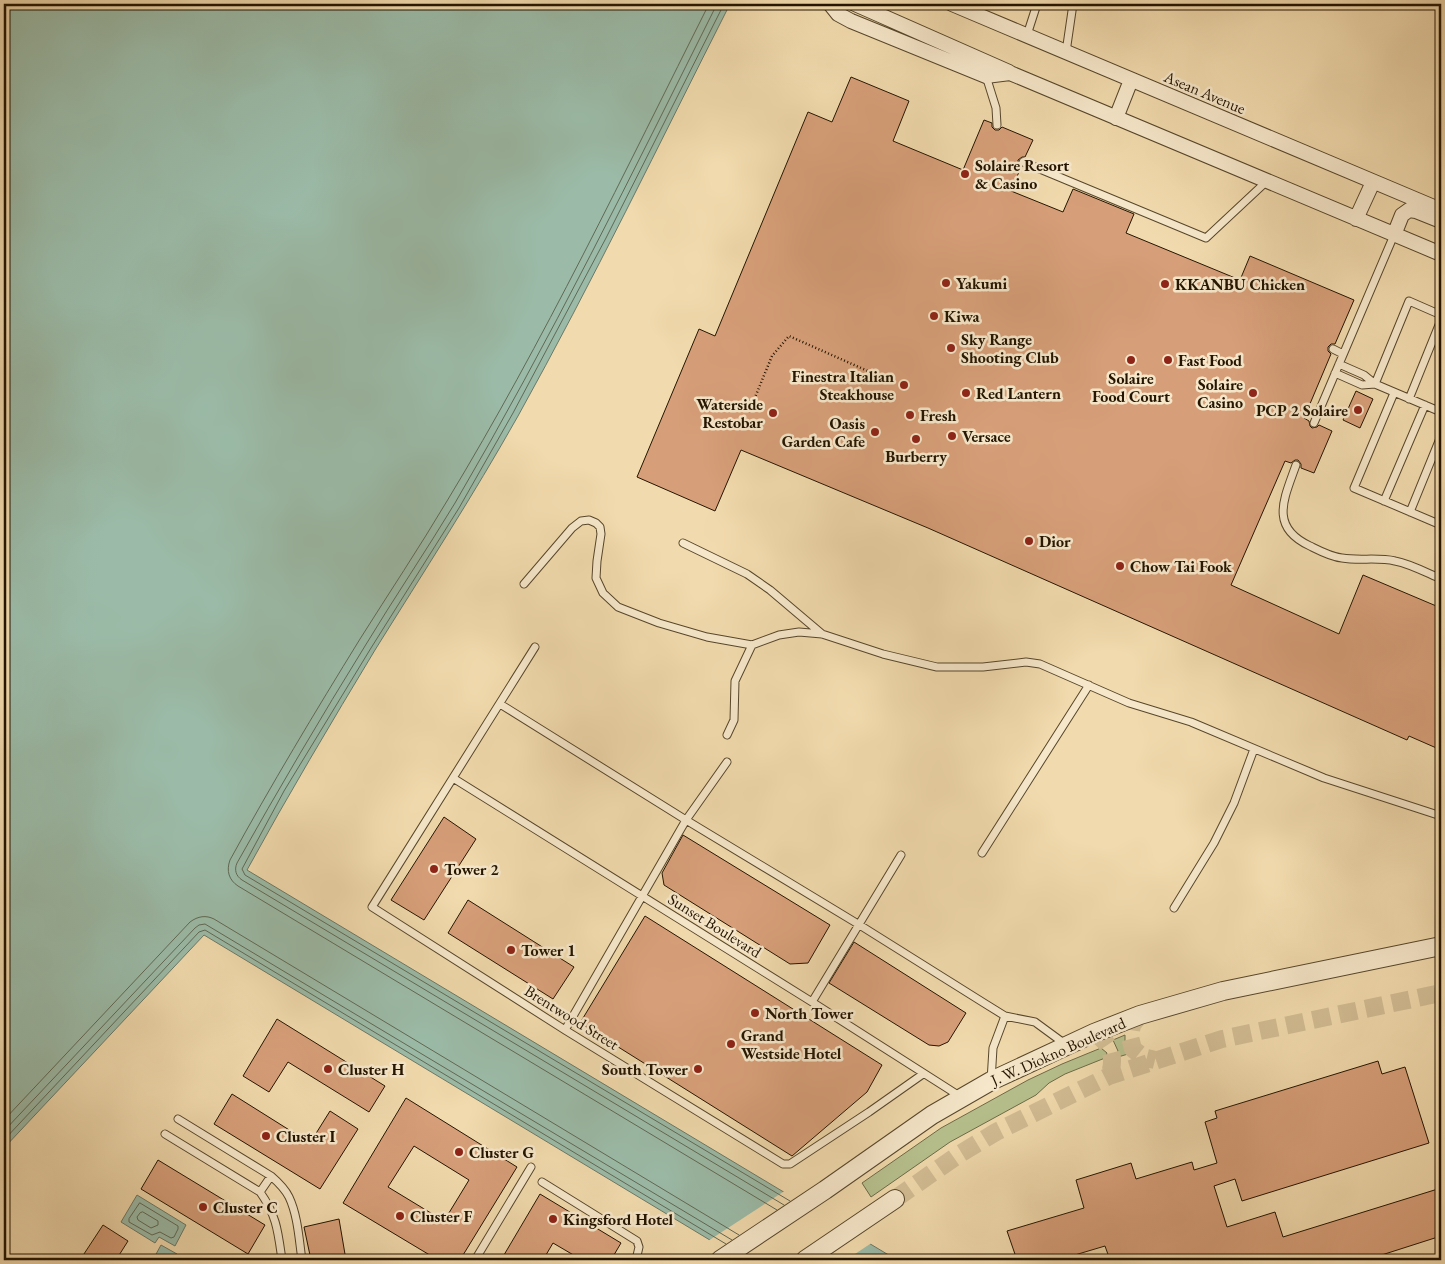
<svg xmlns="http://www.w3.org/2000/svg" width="1445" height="1264" font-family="'EB Garamond',serif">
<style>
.green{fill:#b6c08d;stroke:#6d6a46}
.water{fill:#9bbba8;stroke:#6b7865}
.pier{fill:#f1daad}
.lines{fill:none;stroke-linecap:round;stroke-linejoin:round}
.shore{stroke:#606854;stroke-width:1}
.building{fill:#d79f79;stroke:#241400;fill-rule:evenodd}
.tertiary-tunnel{stroke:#d2bc93;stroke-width:18;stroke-dasharray:18 9;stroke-linecap:butt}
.service-casing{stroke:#57462b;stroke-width:9}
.minor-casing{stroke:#57462b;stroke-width:16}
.tertiary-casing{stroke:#57462b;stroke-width:20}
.path{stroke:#241400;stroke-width:2.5;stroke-dasharray:1 2.5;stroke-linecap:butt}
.service{stroke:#f6e7ca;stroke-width:7}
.minor{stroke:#f6e7ca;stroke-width:14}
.tertiary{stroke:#f6e7ca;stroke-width:18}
.poi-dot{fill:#8f2418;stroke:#f6e7ca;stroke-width:2}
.labels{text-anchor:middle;stroke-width:5;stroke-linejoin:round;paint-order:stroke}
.street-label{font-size:16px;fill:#241400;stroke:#f6e7ca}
.poi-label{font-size:16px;font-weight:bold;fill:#241400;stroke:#f6e7ca;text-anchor:start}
</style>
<rect width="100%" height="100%" fill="#f1daad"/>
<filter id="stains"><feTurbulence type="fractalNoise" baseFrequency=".004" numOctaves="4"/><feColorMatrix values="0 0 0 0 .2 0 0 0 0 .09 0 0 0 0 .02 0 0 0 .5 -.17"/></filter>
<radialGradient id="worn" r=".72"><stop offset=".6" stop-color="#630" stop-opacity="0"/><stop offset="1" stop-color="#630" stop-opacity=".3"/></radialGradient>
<path class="green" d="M1125 1035V1043L1128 1054 1118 1057V1051L1113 1040Z
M1101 1048 1107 1053 1105 1058 1065 1074 1049 1083 1036 1095 950 1142 871 1197 862 1183 941 1128 1028 1080 1062 1064Z"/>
<path class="water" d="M4 4H730C660 142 593 281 518 416 473 496 423 573 375 650 331 723 288 795 247 870L897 1260H743L204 935 4 1148Z
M137 1195 186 1225 175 1246 159 1237 155 1243 121 1222Z
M161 1245 177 1254 173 1260H163L155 1256Z"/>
<path class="pier" d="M786 1190 873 1242 846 1260H738L708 1241Z"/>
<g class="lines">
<path class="shore" d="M709 4C625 171 544 341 447 501 419 548 389 593 360 639 315 712 271 785 230 860 226 871 229 880 238 886L777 1210
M717 4C633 172 550 341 455 503 426 551 394 598 365 646 321 717 278 790 237 863 234 870 236 876 242 880L784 1205
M724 4 606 238 513 413 459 508 371 648 284 791 242 869 245 875 790 1201
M4 1120 190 922C198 916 206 915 214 919L739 1235
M4 1131 195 928 199 925 205 924 732 1240
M4 1140 199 932 205 930 726 1244
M140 1203 178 1226V1229L174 1237 171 1238 160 1232 152 1235 129 1222V1219Z
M143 1212 158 1221V1225L151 1228 138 1220 137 1217 140 1213Z"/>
</g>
<path class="building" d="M851 77 909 101 893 141 963 170 984 120 992 123V127L995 130H999L1002 127 1033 140 1025 157H1022L1018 160V163L1021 167 1011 191 1063 212 1073 189 1134 214 1126 233 1240 280 1250 256 1354 300 1335 344H1331L1328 347V351L1331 354 1304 418 1309 421 1310 426 1312 428 1317 427 1319 425 1332 431 1314 473 1301 468V464L1298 460H1295L1291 463 1285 461 1231 585 1339 634 1363 575 1441 608V750L1409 736 1407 740 928 528 741 450 715 511 637 477 699 329 715 336 808 112 832 122Z
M1356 391 1373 399 1360 428 1343 420Z
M444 817 476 839 424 920 391 900Z
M683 835 830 925 808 963 790 964 664 885 662 873Z
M468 900 574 967 553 999 448 933Z
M645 916 882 1065 867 1092 792 1156 580 1023Z
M854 942 966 1013 948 1042 939 1046 929 1045 829 983Z
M277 1019 385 1086 369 1112 288 1062 269 1092 243 1076Z
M1378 1061 1382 1074 1405 1067 1429 1143 1242 1201 1235 1179 1214 1186 1227 1227 1275 1212 1283 1237 1441 1188V1236L1366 1260H1110L1105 1246 1058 1260H1017L1007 1231 1084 1208 1076 1180 1131 1163 1136 1179 1192 1162 1194 1170 1217 1163 1205 1122 1217 1118 1215 1111Z
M232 1094 310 1143 330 1111 358 1129 320 1189 214 1124Z
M406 1098 517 1167 460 1260H438L343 1203ZM414 1146 469 1180 444 1221 388 1187Z
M158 1160 265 1225 248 1254 141 1189Z
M540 1194 621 1243 611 1260H582L553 1243 543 1260H501Z
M339 1219 346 1260H311L304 1227Z
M103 1225 128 1241 116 1260H80Z"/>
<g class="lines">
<path class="tertiary-tunnel" d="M1140 1015 1132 1025 1130 1037 1133 1049 1143 1057 1155 1060
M1094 1033C1111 1043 1116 1057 1109 1076
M895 1199 958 1155 996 1132 1109 1076 1222 1039 1441 993"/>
<g class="service-casing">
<path id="service" d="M1027 35 1037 4
M1066 52 1073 4
M986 76 996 108 997 125
M1023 162 1206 238 1267 181
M1333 349 1343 354
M1339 364 1364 375 1375 384 1441 412
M1335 373 1362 385 1375 384
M1375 384 1409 301 1441 315
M1394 393 1354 488 1441 525
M1409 399 1441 320
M1314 423 1394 235
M1296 465C1284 499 1269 527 1310 546 1320 551 1331 557 1342 558 1359 561 1378 557 1395 561 1411 564 1427 573 1441 579
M1384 501 1425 405
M1410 512 1441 436
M683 543 747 574 770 590 822 634
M524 584 572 528 581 521 589 520 596 523 600 527 601 534 597 561 596 578 603 593 618 607 659 623 707 637 752 645 779 635 799 632 822 634 883 654 937 667H983L1026 662 1040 664 1129 703 1191 722 1324 778 1441 816
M535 647 372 907 565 1030 783 1164H790L869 1112 923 1074
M500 704 686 820 858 924 984 1003 1005 1016 1035 1022 1065 1044
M727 735 734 720 735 681 752 645
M453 778 812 1002 961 1097
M982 853 1089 685
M1174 908 1214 843 1234 803 1254 749
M812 1002 901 855
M565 1030 686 820 727 762
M991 1081 993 1048 1005 1016
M178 1119 271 1176C278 1182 285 1189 289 1197 298 1216 299 1240 302 1260
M165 1134 260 1192C277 1216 278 1232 282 1260
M542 1182 637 1241 639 1247 636 1260
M260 1192 271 1176
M475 1260 531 1167"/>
</g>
<g class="minor-casing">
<path id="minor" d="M830 4 838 14 851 21 986 76 1010 73 1441 254
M855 4 1009 72
M952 4 1441 210
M1116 118 1131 80
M1356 219 1373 182
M1394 235 1402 215 1409 210 1416 211 1441 221"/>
</g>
<g class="tertiary-casing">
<path id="tertiary" d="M720 1260 825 1190 932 1115 991 1081 1094 1033 1140 1015 1223 991 1441 946
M805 1260 895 1199"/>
</g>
<path class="path" d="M749 412 772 356 789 336 879 376"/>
<use href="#service" class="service"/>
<use href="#minor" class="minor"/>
<use href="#tertiary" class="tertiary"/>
</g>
<g class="poi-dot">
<circle cx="965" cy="174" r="5"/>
<circle cx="946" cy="283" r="5"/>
<circle cx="1165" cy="284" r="5"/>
<circle cx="934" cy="316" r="5"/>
<circle cx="951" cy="348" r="5"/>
<circle cx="1131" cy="360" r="5"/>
<circle cx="1168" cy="360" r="5"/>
<circle cx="904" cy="385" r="5"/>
<circle cx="966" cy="393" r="5"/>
<circle cx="1253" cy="393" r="5"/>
<circle cx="1358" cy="410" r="5"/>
<circle cx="773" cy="413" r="5"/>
<circle cx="910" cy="415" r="5"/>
<circle cx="875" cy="432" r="5"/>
<circle cx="952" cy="436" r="5"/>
<circle cx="916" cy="439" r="5"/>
<circle cx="1029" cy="541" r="5"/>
<circle cx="1120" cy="566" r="5"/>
<circle cx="434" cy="869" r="5"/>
<circle cx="511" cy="950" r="5"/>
<circle cx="755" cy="1013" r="5"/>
<circle cx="731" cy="1044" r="5"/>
<circle cx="328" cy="1069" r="5"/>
<circle cx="698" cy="1069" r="5"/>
<circle cx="266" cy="1136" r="5"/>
<circle cx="459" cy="1152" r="5"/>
<circle cx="203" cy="1207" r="5"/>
<circle cx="400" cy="1216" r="5"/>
<circle cx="553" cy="1219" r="5"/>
</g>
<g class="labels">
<g class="street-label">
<text transform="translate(1205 92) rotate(23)" y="6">Asean Avenue</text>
<text transform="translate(715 925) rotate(32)" y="6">Sunset Boulevard</text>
<text transform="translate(572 1017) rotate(32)" y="6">Brentwood Street</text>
<text transform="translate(1058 1051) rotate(-24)" y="6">J. W. Diokno Boulevard</text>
</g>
<g class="poi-label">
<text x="975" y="171">Solaire Resort<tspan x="975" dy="18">&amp; Casino</tspan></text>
<text x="956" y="289">Yakumi</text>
<text x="1175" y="290">KKANBU Chicken</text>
<text x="944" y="322">Kiwa</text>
<text x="961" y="345">Sky Range<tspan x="961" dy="18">Shooting Club</tspan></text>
<text x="1178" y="366">Fast Food</text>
<text x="894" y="382" text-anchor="end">Finestra Italian<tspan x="894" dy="18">Steakhouse</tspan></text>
<text x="1131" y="384" text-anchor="middle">Solaire<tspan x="1131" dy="18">Food Court</tspan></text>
<text x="1243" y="390" text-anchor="end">Solaire<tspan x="1243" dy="18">Casino</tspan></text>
<text x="976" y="399">Red Lantern</text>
<text x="763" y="410" text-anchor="end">Waterside<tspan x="763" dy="18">Restobar</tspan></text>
<text x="1348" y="416" text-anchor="end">PCP 2 Solaire</text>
<text x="920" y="421">Fresh</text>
<text x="865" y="429" text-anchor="end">Oasis<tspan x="865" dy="18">Garden Cafe</tspan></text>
<text x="962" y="442">Versace</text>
<text x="916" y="462" text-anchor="middle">Burberry</text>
<text x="1039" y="547">Dior</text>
<text x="1130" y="572">Chow Tai Fook</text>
<text x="444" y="875">Tower 2</text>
<text x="521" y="956">Tower 1</text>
<text x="765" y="1019">North Tower</text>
<text x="741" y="1041">Grand<tspan x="741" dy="18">Westside Hotel</tspan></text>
<text x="338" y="1075">Cluster H</text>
<text x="688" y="1075" text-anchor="end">South Tower</text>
<text x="276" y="1142">Cluster I</text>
<text x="469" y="1158">Cluster G</text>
<text x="213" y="1213">Cluster C</text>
<text x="410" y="1222">Cluster F</text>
<text x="563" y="1225">Kingsford Hotel</text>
</g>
</g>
<rect width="1445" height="1264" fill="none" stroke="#f1daad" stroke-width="20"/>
<rect x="5" y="5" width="1435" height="1254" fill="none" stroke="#241400" stroke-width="2.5"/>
<rect x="10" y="10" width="1425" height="1244" fill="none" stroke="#241400"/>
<rect width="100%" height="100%" filter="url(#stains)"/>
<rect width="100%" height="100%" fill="url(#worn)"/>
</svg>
